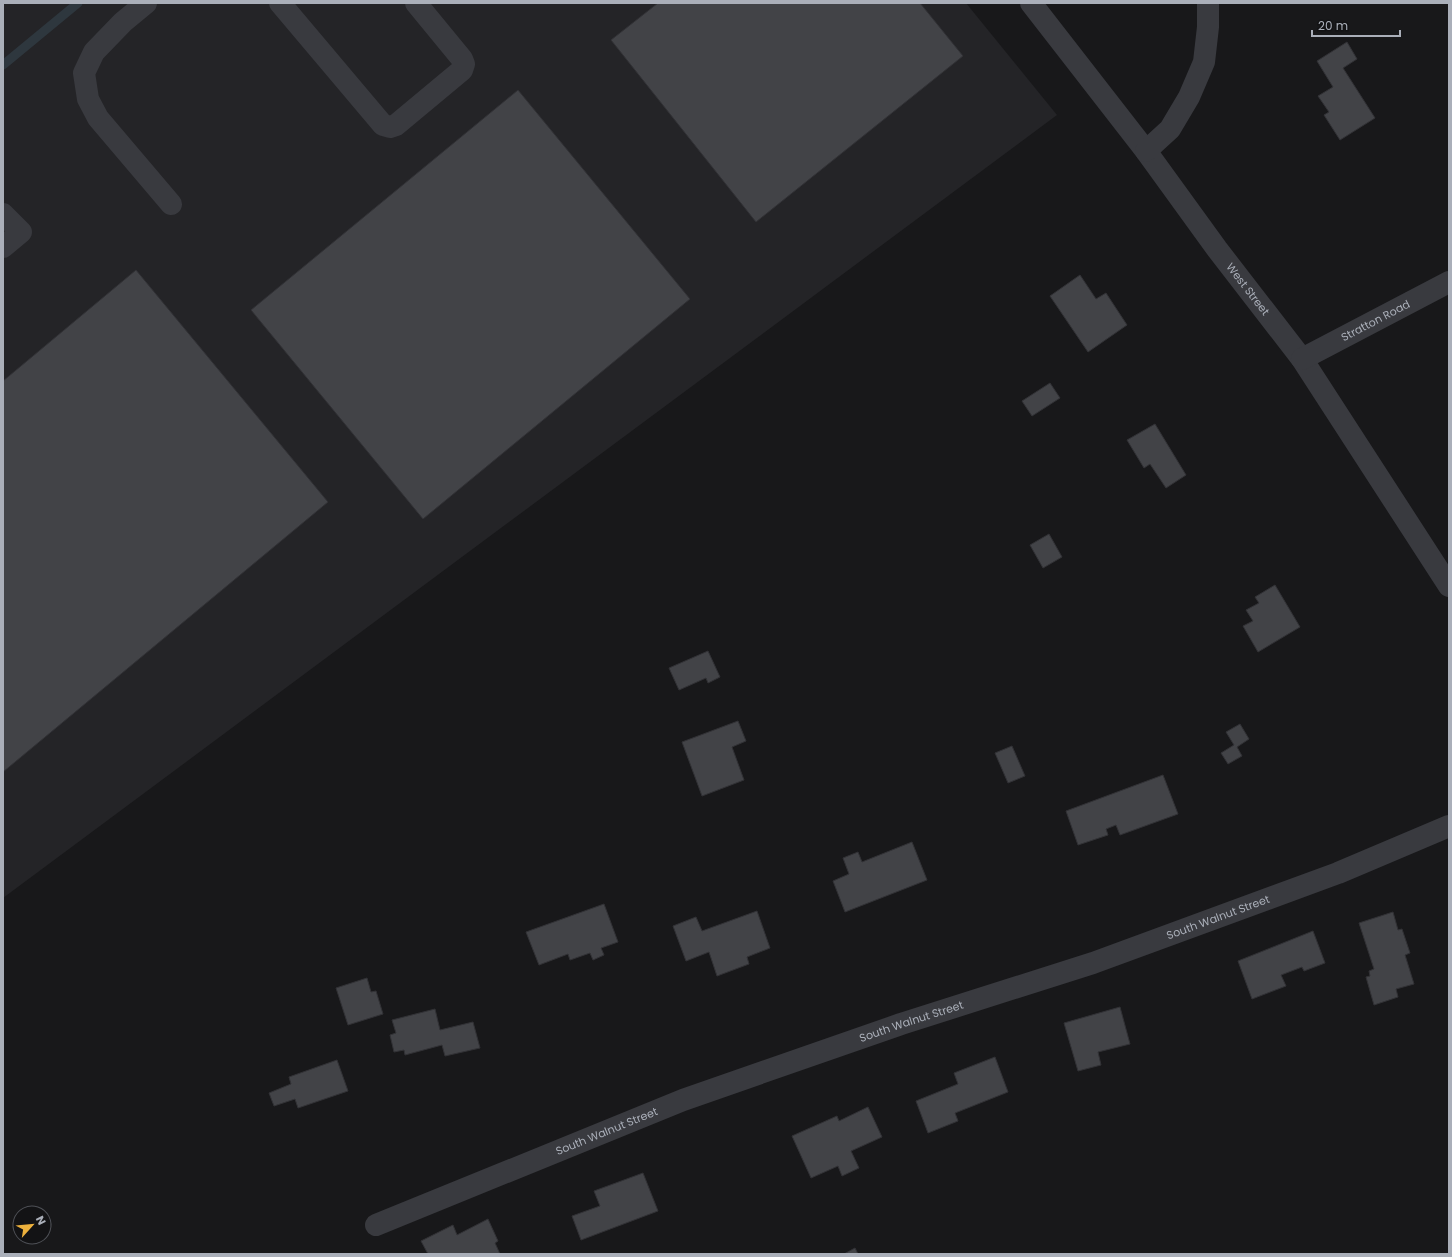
<svg xmlns="http://www.w3.org/2000/svg" width="1452" height="1257" font-family="Poppins,sans-serif">
<style>
.built{fill:#242427}
.lines{fill:none;stroke-linecap:round;stroke-linejoin:round}
.stream{stroke:#2e373e;stroke-width:9}
.building{fill:#424347;stroke:#323236}
.minor{stroke:#393a3f;stroke-width:22}
.labels{text-anchor:middle;stroke-width:3;stroke-linejoin:round;paint-order:stroke}
.street-label{font-size:11px;fill:#aaafb9;stroke:#131315}
</style>
<rect width="100%" height="100%" fill="#18181a"/>
<path class="built" d="M3 3H966L1057 115 3 898Z"/>
<g class="lines">
<path class="stream" d="M3 65 78 3"/>
</g>
<path class="building" d="M658 3H920L963 56 756 222 611 40Z
M1347 42 1357 59 1343 68 1375 118 1340 140 1324 115 1329 112 1318 96 1333 87 1317 61Z
M518 90 690 299 423 519 251 310Z
M136 270 328 502 3 772V381Z
M1080 275 1096 299 1106 293 1127 325 1088 352 1050 296Z
M1050 383 1060 398 1032 416 1022 401Z
M1155 424 1186 475 1166 488 1150 464 1144 468 1127 440Z
M1049 534 1062 557 1043 568 1030 545Z
M1275 585 1300 627 1258 652 1243 626 1253 621 1246 610 1259 603 1255 597Z
M708 651 720 677 708 683 706 678 679 690 669 668Z
M738 721 746 741 732 747 744 780 702 796 682 742Z
M1240 724 1249 739 1237 747 1242 756 1228 764 1221 753 1234 745 1226 732Z
M1012 746 1025 776 1008 783 995 753Z
M1163 775 1178 814 1120 835 1116 825 1106 829 1108 835 1078 845 1066 811Z
M912 842 927 880 845 912 833 881 849 874 843 858 858 852 862 862Z
M604 904 618 942 601 948 604 955 593 960 590 953 570 960 568 954 539 965 526 932Z
M757 911 770 948 747 957 749 964 717 976 709 952 686 961 673 926 696 917 702 931Z
M1393 912 1398 930 1402 929 1410 953 1405 955 1414 984 1396 989 1398 997 1374 1005 1366 977 1370 976 1369 971 1374 969 1359 923Z
M1313 931 1325 963 1304 971 1302 967 1281 975 1286 986 1252 999 1238 961Z
M367 978 371 992 376 991 383 1014 348 1025 336 988Z
M1120 1007 1130 1044 1098 1052 1101 1065 1078 1071 1064 1023Z
M435 1009 440 1030 473 1022 480 1048 445 1056 442 1045 405 1055 404 1050 394 1052 390 1035 396 1033 392 1020Z
M995 1057 1008 1092 955 1113 958 1121 928 1133 916 1101 958 1084 954 1073Z
M337 1060 348 1091 298 1108 295 1099 274 1106 269 1093 291 1084 289 1077Z
M868 1107 882 1137 851 1151 859 1168 842 1176 838 1166 811 1178 792 1136 837 1116 839 1121Z
M643 1173 658 1211 581 1240 572 1216 600 1206 594 1191Z
M488 1219 498 1241 495 1243 500 1254H428L421 1241 453 1225 457 1235Z
M855 1248 858 1254H844Z"/>
<g class="lines">
<g class="minor">
<path d="M146 3 123 22 94 52 84 73 88 99 98 118 171 204"/>
<path d="M280 3 383 125 390 127 396 125 462 70 464 64 462 59 416 3"/>
<path id="s1" d="M1031 3 1146 151 1217 249 1302 359 1449 586"/>
<path d="M1146 151 1170 129 1189 97 1204 62 1208 27V3"/>
<path d="M3 214 21 232 3 247"/>
<path id="s2" d="M1302 359 1449 282"/>
<path id="s3" d="M376 1225 683 1100 901 1024 1093 963 1338 873 1449 826"/>
</g>
</g>
<g class="labels">
<g class="street-label">
<text dy="4" stroke="none"><textPath href="#s1" startOffset="359">West Street</textPath></text>
<text dy="4" stroke="none"><textPath href="#s2" startOffset="83">Stratton Road</textPath></text>
<text dy="4" stroke="none"><textPath href="#s3" startOffset="897">South Walnut Street</textPath></text>
<text dy="4" stroke="none"><textPath href="#s3" startOffset="573">South Walnut Street</textPath></text>
<text dy="4" stroke="none"><textPath href="#s3" startOffset="249">South Walnut Street</textPath></text>
</g>
</g>
<rect width="1452" height="1257" fill="none" stroke="#aaafb9" stroke-width="8"/>
<g transform="translate(32 1225) rotate(63)"><circle r="19" fill="#131315" stroke="#4f5157"/>
<path d="M0-3L7 15L0 10L-7 15Z" fill="#edb13d"/>
<text y="-6" font-size="11" font-weight="bold" text-anchor="middle" fill="#aaafb9">N</text>
</g>
<path d="M1312 30v6h88v-6" fill="none" stroke="#aaafb9" stroke-width="2"/>
<text x="1318" y="30" font-size="12" fill="#aaafb9" stroke="#131315" stroke-width="3" paint-order="stroke">20 m</text>
</svg>
